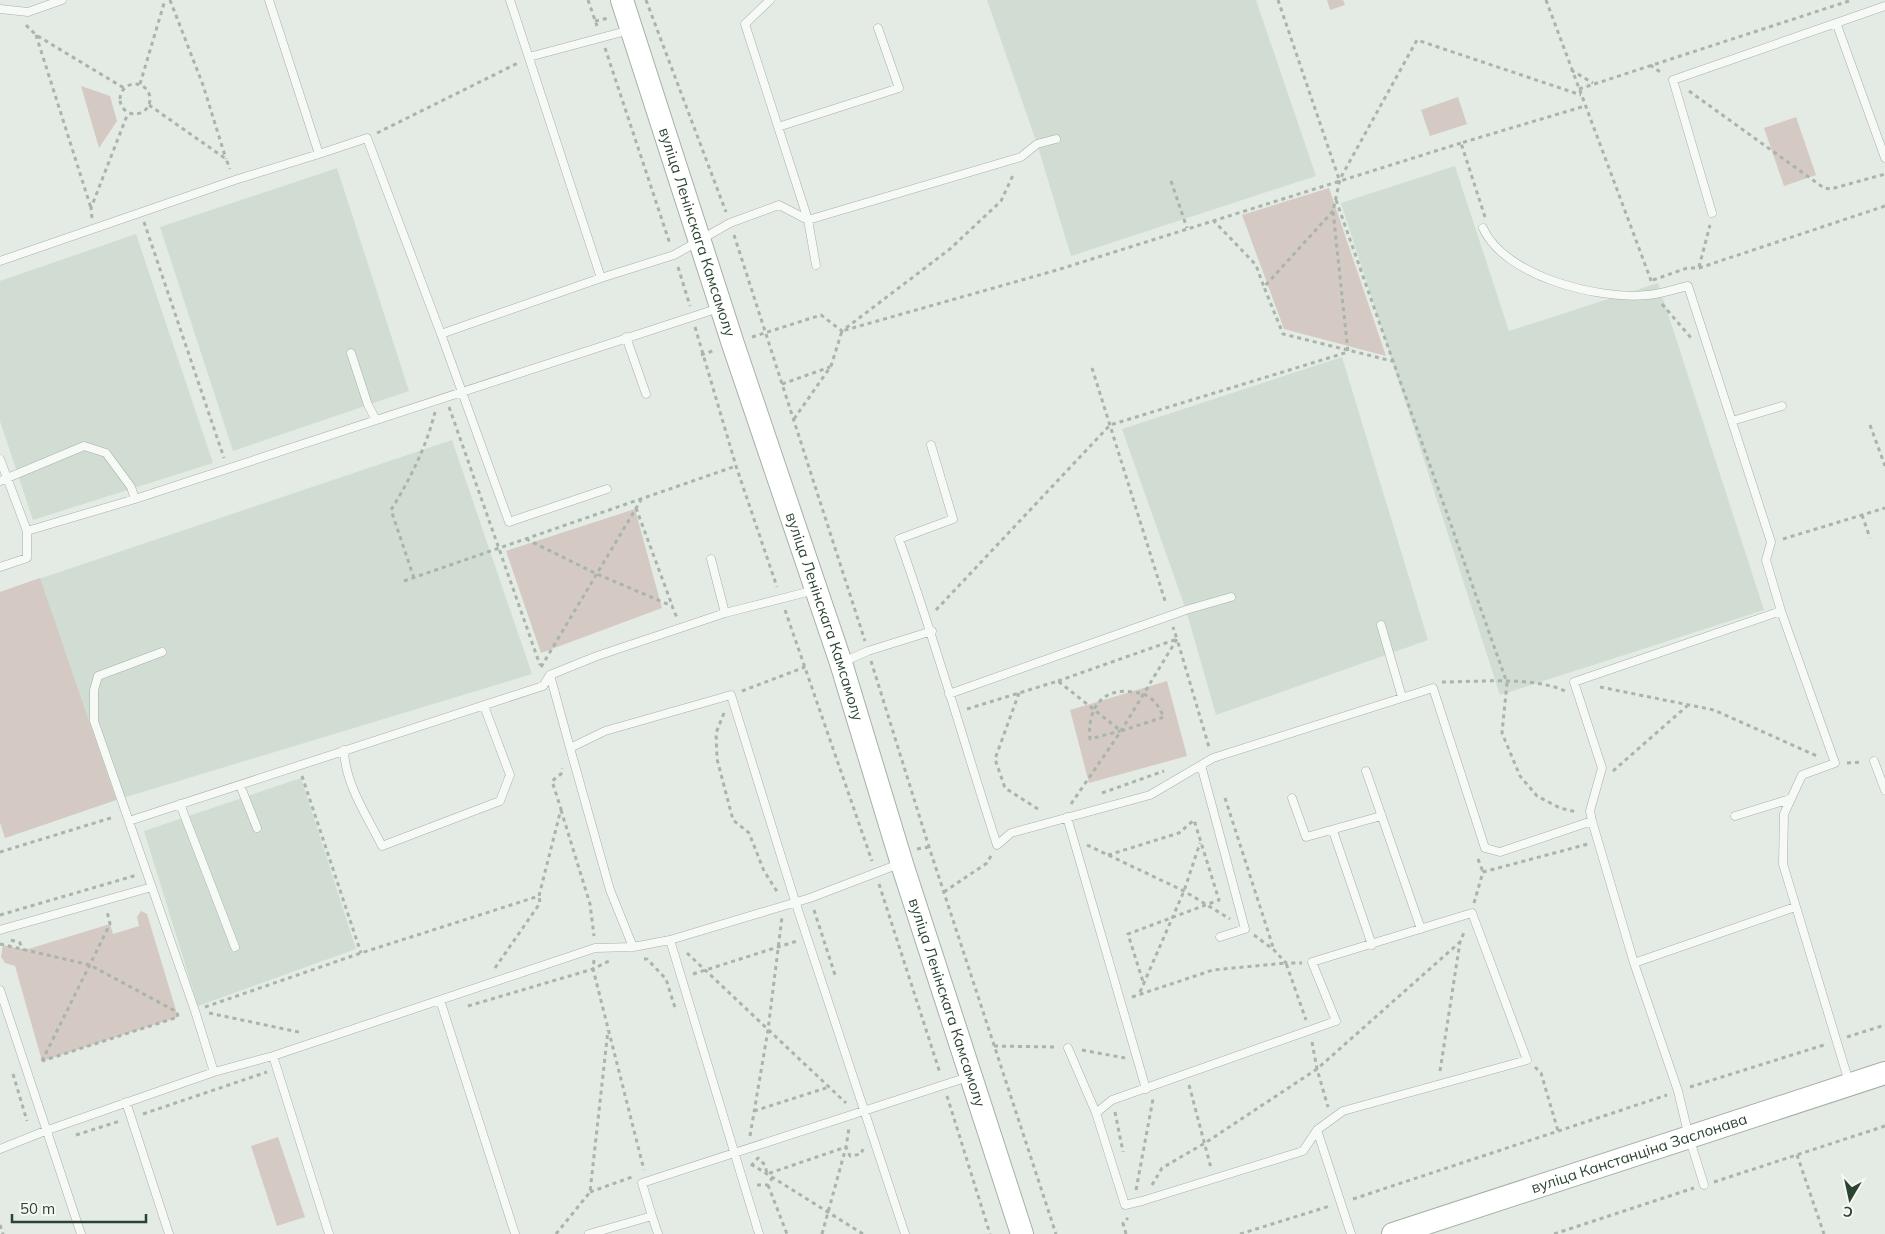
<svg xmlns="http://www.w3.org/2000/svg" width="1885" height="1234" font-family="Mulish,sans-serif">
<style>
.built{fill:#d1ddd3}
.green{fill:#d5c9c4}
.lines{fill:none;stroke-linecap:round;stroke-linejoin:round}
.service-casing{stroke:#a4b2a6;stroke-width:9}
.secondary-casing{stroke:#a4b2a6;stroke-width:24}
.path{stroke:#a9b4aa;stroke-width:3;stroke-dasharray:4 4;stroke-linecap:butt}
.service{stroke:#f6f9f6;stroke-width:8}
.secondary{stroke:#fff;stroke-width:22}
.labels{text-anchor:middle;stroke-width:4;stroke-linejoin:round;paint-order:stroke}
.street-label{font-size:15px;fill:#2b432f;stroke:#f3f8f3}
</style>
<rect width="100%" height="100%" fill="#e3ebe4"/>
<path class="built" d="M987 0H1256L1316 176 1071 256 1037 144Z
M1455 166 1509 331 1658 283 1764 610 1500 695 1341 203Z
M337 168 409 391 233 451 160 227Z
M136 234 213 463 33 520 0 421V281Z
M1342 357 1428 640 1216 715 1186 610 1122 429Z
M452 440 532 674 116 800 5 838 0 822V592Z
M301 778 356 949 198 1006 144 831Z"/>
<path class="green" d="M1327 0H1343L1345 5 1330 10Z
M81 86 110 96 117 121 99 148Z
M1458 97 1467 124 1430 136 1421 110Z
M1796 117 1816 175 1784 186 1764 128Z
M1329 188 1386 356 1284 329 1242 215Z
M635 509 662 608 541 653 506 551Z
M40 578 116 800 5 838 0 822V592Z
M1167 681 1187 756 1089 783 1070 710Z
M141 911 147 914 178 1017 42 1061 15 966 5 963 1 957 3 945 25 950 110 924 113 934 139 926 137 917Z
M278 1137 305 1217 277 1226 251 1146Z"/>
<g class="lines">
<g class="service-casing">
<path id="service" d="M269 0 319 154 367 138 441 334
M510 0 601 278
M770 0 745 24 808 220 816 265
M0 9 28 12 62 0
M1837 25 1885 158
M529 57 630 30
M778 127 899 88 878 28
M1712 213 1673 80 1885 6
M1483 228C1504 276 1598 300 1647 295 1661 294 1675 289 1688 286L1771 542 1766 560 1781 611 1835 763 1802 775 1784 814 1783 864 1849 1082
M0 261 235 180 319 154
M626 337 646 394
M351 353 368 405 376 420
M1732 421 1782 406
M931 445 953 519 899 539C935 640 964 743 997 845L1011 833 1150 795 1213 758 1433 688 1485 848 1500 852 1592 821 1634 963
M0 459 27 531
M0 481 84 446 106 453 131 487 135 499
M607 489 509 522 441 334 601 278 674 255 730 223 779 205 808 220 1021 157 1037 144 1056 139
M711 559 725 613
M0 567 27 558V531L135 499 719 308
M1381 625 1402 697
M162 652 98 676 94 690V721L195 1011 214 1072
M843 662 868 651 932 631
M550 675 597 656 725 613 815 590
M949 694 1186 610 1231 597
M344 750C345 784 367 816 382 846L500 801 510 775 484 706
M1874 761 1885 790
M1201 765 1245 929 1220 937
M1366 771 1421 929
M240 785 257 828
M1292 798 1306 837 1381 816
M180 804 235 947
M1735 816 1790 799
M1067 817 1146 1089
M129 821 543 686 550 675 570 748
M1592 821 1590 811 1602 768 1574 682 1781 611
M1333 831 1372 945
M0 930 152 887
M670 940 759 1234
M633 947 610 890 570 748 605 731 731 695 795 901 905 1234
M0 990 81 1234
M440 1000 515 1234
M1068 1048 1096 1113 1125 1205 1142 1201 1303 1151 1317 1130 1343 1111 1527 1060 1472 913 1312 962 1336 1021 1112 1100 1096 1113
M273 1056 329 1234
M126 1102 169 1234
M1317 1130 1351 1234
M0 1149 45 1131 214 1072 273 1056 595 948 633 947 670 940 810 898 899 864
M1704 1185 1689 1137 1678 1091 1634 963 1795 907
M652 1216 658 1234
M589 1234 652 1216 642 1183 968 1077"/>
</g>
<g class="secondary-casing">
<g id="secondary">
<path id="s1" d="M622 0 733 344 841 663 902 864 1022 1234"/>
<path id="s2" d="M1393 1234 1885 1073"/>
</g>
</g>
<path class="path" d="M170 0 203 85 226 159
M588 0 597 26
M646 0 726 212
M1278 0 1339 179
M1546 0 1652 283
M595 21 609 18
M26 25 36 35 124 88
M36 35 91 208
M605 48 670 244
M1650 65 1663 74
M1571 70 1593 83
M120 99a15 15 0 1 1 30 0a15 15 0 1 1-30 0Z
M140 84 165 0
M1579 89 1852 0
M1689 91 1824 188 1831 189 1885 174
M149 105 226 159 230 169
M377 133 520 62
M1171 181 1187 228
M1336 200 1507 683 1502 733 1520 776 1537 796 1560 808 1577 812
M1333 211 1264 287 1283 334 1392 361
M1485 217 1461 143 1585 106
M92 218 91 208 128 113
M1213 220 1256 265 1264 287
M144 222 224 458
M734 235 865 641
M678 267 690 306
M1699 267 1710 225
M1653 280 1687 268H1699L1885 206
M1662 304 1692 339
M695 327 736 466 777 587
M752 337 821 315 842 331 950 249 1001 201 1014 173
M701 355 715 350
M1092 368 1166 604
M782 384 830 367
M449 407 540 665
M794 419 831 366 842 331 1057 270 1461 143
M1870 425 1885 466
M636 508 672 605
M1862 515 1870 538
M526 539 597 574 672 606 677 618
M1783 539 1885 508
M414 578 391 510C410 479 426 448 435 412
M404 581 736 466
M785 610 872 861
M936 610 1110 425 1348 352 1333 211 1340 179 1417 40 1581 95
M871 661 929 847 1056 1234
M541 667 641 500
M1058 681 1177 639 1173 627
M1442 682C1479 682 1532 676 1565 691
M1600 687 1714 710 1817 756
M742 691 805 667
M1019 693 995 759 1005 788 1041 811
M967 709 1058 681 1121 731 1164 717C1161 712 1158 705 1154 701 1148 695 1141 693 1133 692 1101 687 1087 710 1090 739L1120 731
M724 713 716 733 717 759 733 820 749 833 764 871 778 893
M1847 763 1863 762
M1613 771 1687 706
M302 776 361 953
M1102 793 1164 771
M1225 798 1274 950
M1071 804 1121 731 1177 639 1209 747
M561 810 590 904 594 936
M1087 845 1184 891 1230 919
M917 849 929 847
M0 852 114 817
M1108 855 1179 833 1194 820 1219 900 1128 934 1144 985
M1478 859 1483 872
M879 884 940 1073
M944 892 987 863 992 854
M1474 903 1483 872 1588 844
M814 910 836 978
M0 915 137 875
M1254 935 1274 950 1286 963H1302
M11 940 20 943 23 950
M0 944 90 965 177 1012 178 1017 42 1061
M687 953 846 1103
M644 959H647L666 979 676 1011
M594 960 593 969 644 1170
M495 968 540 903 539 896
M693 974 797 941
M1140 992 1184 891 1200 843
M1132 997 1213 970 1286 963 1306 1020
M468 1006 593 969 609 961
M205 1007 361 953 539 896 561 809 552 781 561 774 562 768
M209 1013 303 1033
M1847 1037 1885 1025
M1312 1042 1317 1069 1328 1107
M994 1046 1056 1047
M1082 1050 1125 1058
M42 1061 110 924 107 911
M1535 1067 1541 1073 1558 1131
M1440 1071 1460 942 1465 930
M13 1074 27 1121
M1189 1085 1211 1168
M1690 1087 1827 1044
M947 1096 990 1234
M754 1111 829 1087
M1115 1112 1123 1152
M143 1114 267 1072
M76 1135 120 1121
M750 1136 768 1030 782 917
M1797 1155 1824 1234
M751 1164 863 1234
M751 1166 758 1158 765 1165 767 1174 846 1147 850 1156 861 1154 863 1149
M1714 1182 1885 1126
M757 1185H768L772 1178
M768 1185 787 1234
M1152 1185 1162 1168 1205 1143 1317 1069 1460 942
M1136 1190 1153 1099
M590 1192 632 1177
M1353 1199 1667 1095
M0 1225 3 1234
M556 1234 590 1192 608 1030
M822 1234 846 1147 849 1128
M1126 1234 1123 1223 1128 1218
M1240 1234 1330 1206
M1554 1234 1694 1188"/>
<use href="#service" class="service"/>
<use href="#secondary" class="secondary"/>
</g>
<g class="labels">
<g class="street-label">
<text dy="5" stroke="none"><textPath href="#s1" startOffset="244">вуліца Ленінскага Камсамолу</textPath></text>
<text dy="5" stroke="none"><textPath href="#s1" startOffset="649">вуліца Ленінскага Камсамолу</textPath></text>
<text dy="5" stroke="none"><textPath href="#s1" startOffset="1054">вуліца Ленінскага Камсамолу</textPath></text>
<text dy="5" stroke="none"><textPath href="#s2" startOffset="259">вуліца Канстанціна Заслонава</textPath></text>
</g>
</g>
<g transform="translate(1850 1199) rotate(189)" stroke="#f3f8f3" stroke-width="4" paint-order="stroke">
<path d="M0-4L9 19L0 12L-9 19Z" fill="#2b432f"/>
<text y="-8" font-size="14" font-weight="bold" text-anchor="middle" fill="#2b432f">С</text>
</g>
<path d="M12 1214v8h134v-8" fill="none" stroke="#2b432f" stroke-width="2.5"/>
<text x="20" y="1214" font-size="15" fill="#2b432f" stroke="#f3f8f3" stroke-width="4" paint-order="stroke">50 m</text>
</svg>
